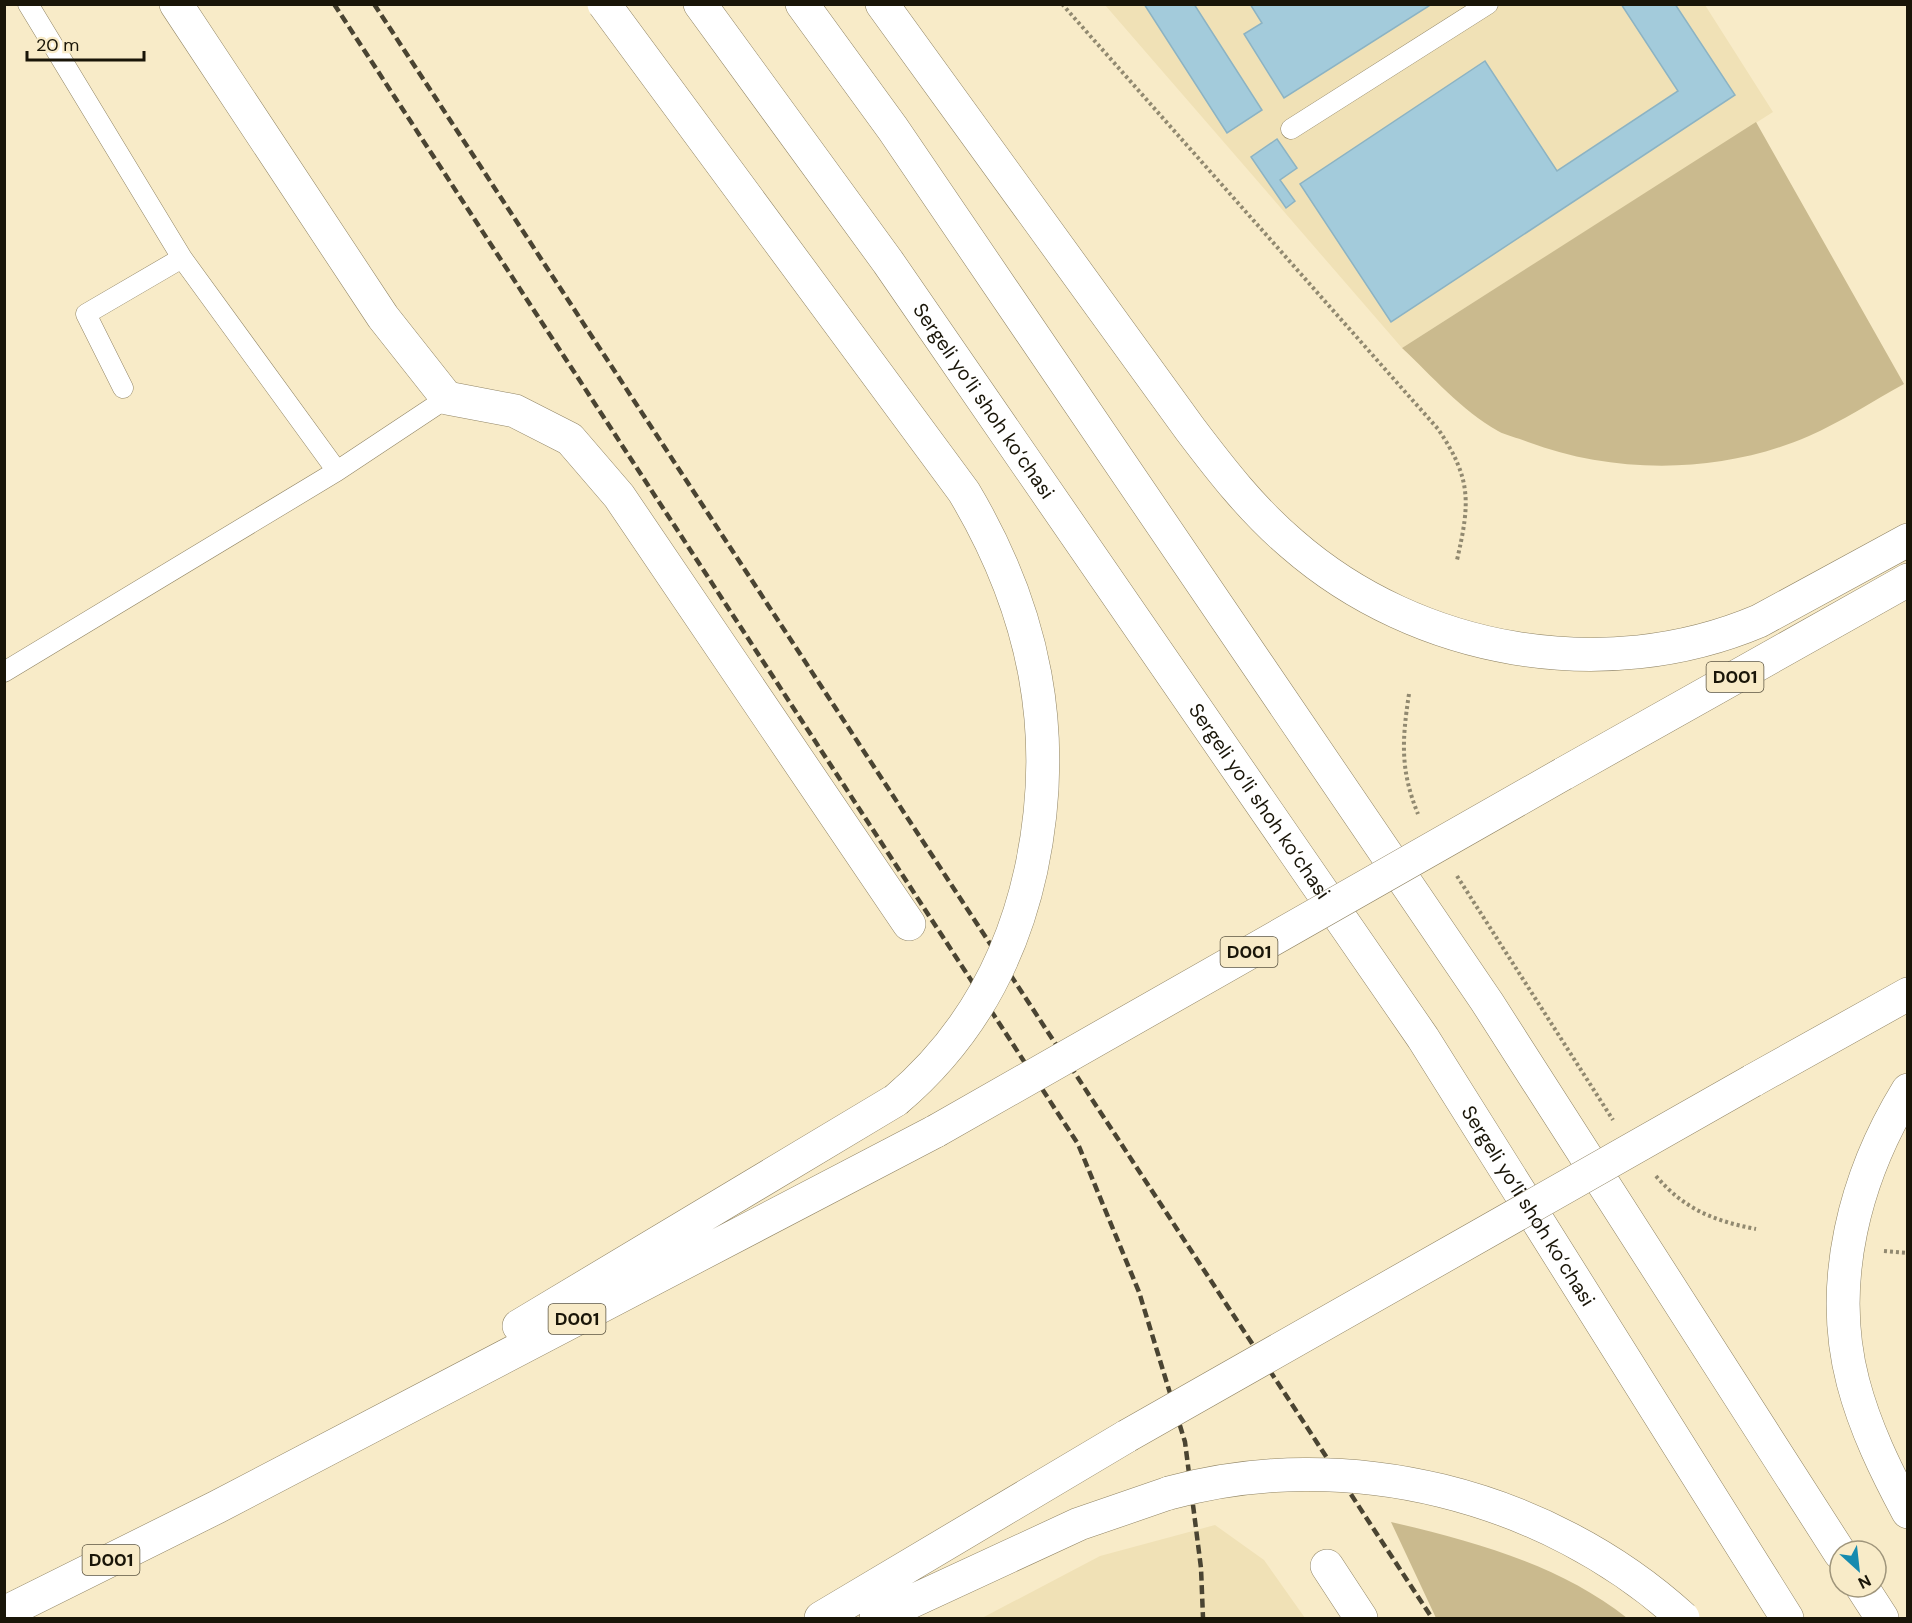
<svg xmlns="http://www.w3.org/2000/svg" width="1912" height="1623" font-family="'DM Sans',sans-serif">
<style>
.built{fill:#f0e1b6}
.green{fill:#caba8e}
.building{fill:#a3cbdb;stroke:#8cb3c3;stroke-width:1.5}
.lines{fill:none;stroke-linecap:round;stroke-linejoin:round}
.lane-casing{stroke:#908464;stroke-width:21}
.street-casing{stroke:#908464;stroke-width:34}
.primary-casing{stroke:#908464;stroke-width:34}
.highway-casing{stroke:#908464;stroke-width:34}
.path{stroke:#918970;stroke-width:4;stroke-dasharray:3 3;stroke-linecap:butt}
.lane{stroke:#fff;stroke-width:20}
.street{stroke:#fff;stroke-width:33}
.primary{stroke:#fff;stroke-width:33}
.highway{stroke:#fff;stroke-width:33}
.rail{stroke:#4a4432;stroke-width:4.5;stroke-dasharray:9 4.5;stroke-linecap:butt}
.highway-bridge-casing{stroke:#908464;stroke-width:34;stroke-linecap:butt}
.highway-bridge{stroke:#fff;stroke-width:33}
.labels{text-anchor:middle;stroke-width:4.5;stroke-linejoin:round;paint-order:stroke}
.shield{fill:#f8ebc8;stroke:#5c5542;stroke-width:1.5}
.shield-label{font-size:18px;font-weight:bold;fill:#191508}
.street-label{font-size:20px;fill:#191508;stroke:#f8ebc8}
</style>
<rect width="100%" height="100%" fill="#f8ebc8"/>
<path class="built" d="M1105 5H1705L1773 112 1402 348Z
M1215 1525 1264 1560 1305 1618H982L1100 1556Z"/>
<path class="green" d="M1756 122 1904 384C1873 401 1841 422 1809 436 1722 474 1616 475 1528 442 1519 438 1507 436 1498 431 1462 411 1432 376 1402 348Z
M1391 1522C1473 1541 1560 1565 1627 1618H1436Z"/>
<path class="building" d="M1144 4H1194L1262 110 1227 133Z
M1250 4H1432L1284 98 1244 34 1262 23Z
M1621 4H1675L1735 95 1391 322 1300 184 1485 61 1557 171 1678 91Z
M1277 139 1297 168 1280 180 1295 201 1286 208 1251 157Z"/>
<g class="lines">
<g class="lane-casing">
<path id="lane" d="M28 4 182 258 337 471
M1291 129 1488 4
M123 388 86 314 182 258
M4 672 337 471 447 398"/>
</g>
<g class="street-casing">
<path id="street" d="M176 4 383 317 447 398 515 411 570 439 619 496 909 924
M1327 1566 1361 1618"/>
</g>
<g class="primary-casing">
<g id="primary">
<path id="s1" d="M700 4 888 262 1423 1038 1787 1618"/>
<path d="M802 4 893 129 1487 1002 1840 1553"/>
<path d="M1862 1587 1882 1618"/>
</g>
</g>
<g class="highway-casing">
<path id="highway" d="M882 4 1190 429C1221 470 1252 510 1292 544 1418 654 1605 686 1759 621L1908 540
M1563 774 1908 580
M1752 1081 1908 994
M1908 1090C1855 1176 1827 1282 1853 1382 1865 1428 1886 1471 1908 1512
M519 1326 896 1100
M4 1613 217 1507 936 1131
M821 1618 1127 1436
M876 1618 1079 1524 1169 1493"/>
</g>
<path class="path" d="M1062 4 1438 429C1472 479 1470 503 1457 560
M1409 694C1402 740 1400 770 1418 814
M1457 876 1613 1120
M1656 1176C1684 1209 1714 1221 1756 1229
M1884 1251 1908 1253"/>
<use href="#lane" class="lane"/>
<use href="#street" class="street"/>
<use href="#primary" class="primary"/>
<use href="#highway" class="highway"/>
<path class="rail" d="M334 4 1078 1144 1139 1292 1185 1442 1201 1568 1203 1618
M374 4 1432 1618"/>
<g class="highway-bridge-casing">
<path id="highway-bridge" d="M604 4 964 492C1035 611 1060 734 1031 870 1011 962 968 1039 896 1100
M936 1131 1563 774
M1127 1436 1752 1081
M1169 1493C1346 1444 1547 1494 1683 1618"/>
</g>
<use href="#highway-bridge" class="highway-bridge"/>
</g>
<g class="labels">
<g class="shield">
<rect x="1706.5" y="662" width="57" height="30" rx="4.5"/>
<rect x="1220.5" y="937" width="57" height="30" rx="4.5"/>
<rect x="548.5" y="1304" width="57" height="30" rx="4.5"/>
<rect x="82.5" y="1545" width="57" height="30" rx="4.5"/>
</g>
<g class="shield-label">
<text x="1735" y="683">D001</text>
<text x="1249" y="958">D001</text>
<text x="577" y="1325">D001</text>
<text x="111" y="1566">D001</text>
</g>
<g class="street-label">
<text dy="7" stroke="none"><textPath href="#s1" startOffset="488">Sergeli yo‘li shoh ko‘chasi</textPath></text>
<text dy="7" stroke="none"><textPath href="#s1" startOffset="974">Sergeli yo‘li shoh ko‘chasi</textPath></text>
<text dy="7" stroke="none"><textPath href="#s1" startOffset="1460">Sergeli yo‘li shoh ko‘chasi</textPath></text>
</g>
</g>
<rect width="1912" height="1623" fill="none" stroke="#191508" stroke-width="12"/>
<g transform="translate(1858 1569) rotate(153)"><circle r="28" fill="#f8ebc8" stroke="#9f957b" stroke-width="1.5"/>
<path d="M0-4.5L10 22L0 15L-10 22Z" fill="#168baf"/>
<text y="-9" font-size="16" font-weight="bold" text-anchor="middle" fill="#191508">N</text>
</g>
<path d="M27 51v9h117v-9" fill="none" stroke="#191508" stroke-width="3"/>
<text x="36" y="51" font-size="18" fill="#191508" stroke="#f8ebc8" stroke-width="4.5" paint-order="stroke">20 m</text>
</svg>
